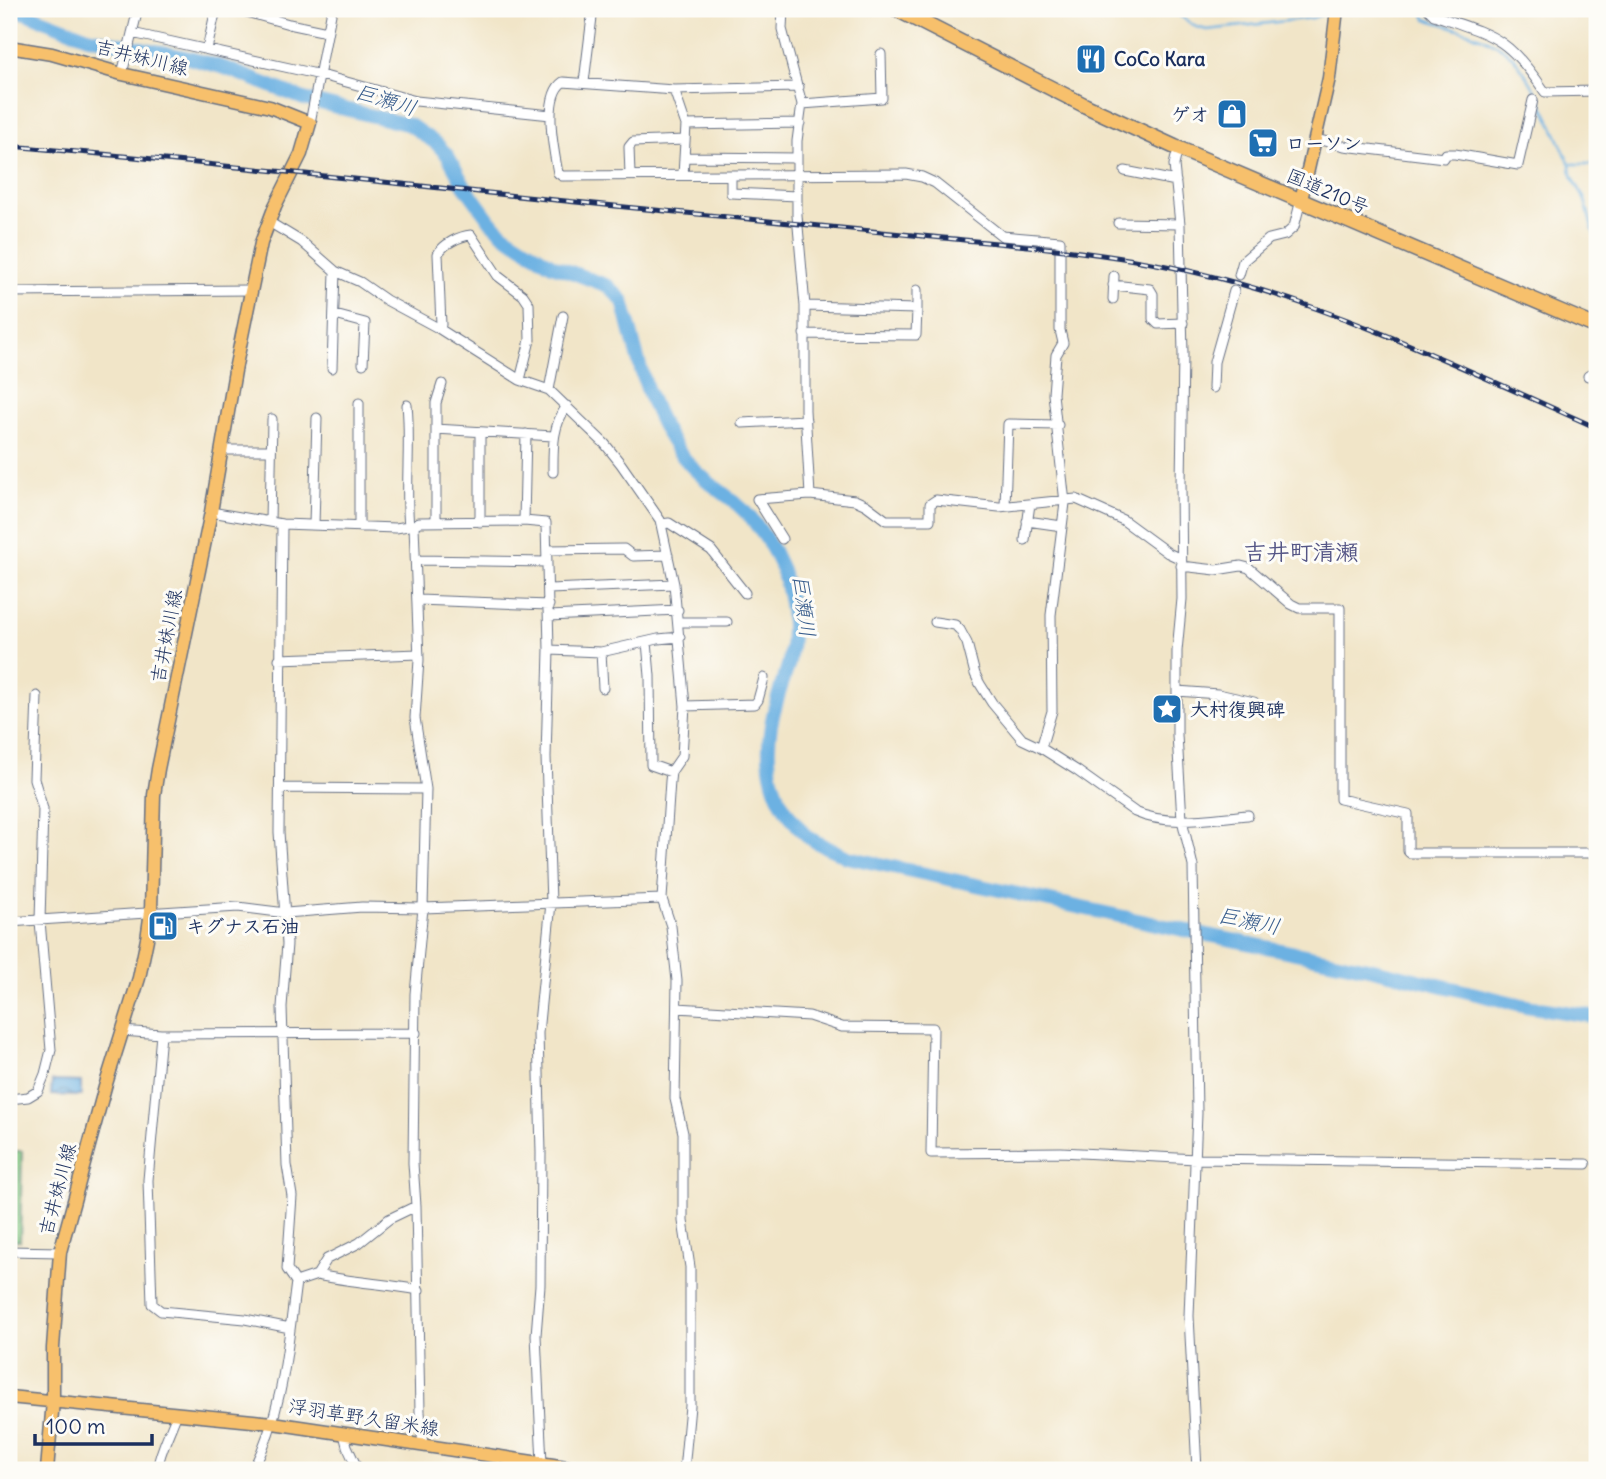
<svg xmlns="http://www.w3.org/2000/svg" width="1606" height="1479" font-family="Delius,'Klee One',sans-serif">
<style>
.pitch{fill:#82c680;stroke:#4e7a6f;stroke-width:2}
.water{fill:url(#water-waves);stroke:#4470a0;stroke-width:2}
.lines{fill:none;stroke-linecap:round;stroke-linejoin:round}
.stream{stroke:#6cb1e2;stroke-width:2.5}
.river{stroke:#6cb1e2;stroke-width:14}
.minor-casing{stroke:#666f83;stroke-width:11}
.major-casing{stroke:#666f83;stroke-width:15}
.highway-casing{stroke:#666f83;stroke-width:17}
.minor{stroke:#fff;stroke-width:9}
.major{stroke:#f7c06c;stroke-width:12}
.highway{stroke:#f7c06c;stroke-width:14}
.rail-casing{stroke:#1b2f5e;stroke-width:5}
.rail{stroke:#fdfcf7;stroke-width:2.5;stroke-dasharray:8;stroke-linecap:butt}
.labels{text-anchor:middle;stroke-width:6;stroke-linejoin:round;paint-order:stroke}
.street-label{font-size:19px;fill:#1b2f5e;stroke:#fdfcf7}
.poi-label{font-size:19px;font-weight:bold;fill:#1b2f5e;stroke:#fdfcf7;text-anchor:start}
.water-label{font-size:21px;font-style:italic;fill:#375c8c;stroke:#fdfcf7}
.quarter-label{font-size:23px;font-weight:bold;fill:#555686;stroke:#fdfcf7}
</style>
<defs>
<pattern id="water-waves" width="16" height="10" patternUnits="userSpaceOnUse" patternTransform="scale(1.75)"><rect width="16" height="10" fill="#6cb1e2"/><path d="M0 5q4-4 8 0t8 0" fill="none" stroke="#5890ba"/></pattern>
</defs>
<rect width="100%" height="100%" fill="#fdfcf7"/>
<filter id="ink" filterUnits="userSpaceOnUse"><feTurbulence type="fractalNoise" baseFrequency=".0143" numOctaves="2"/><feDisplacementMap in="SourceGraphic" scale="14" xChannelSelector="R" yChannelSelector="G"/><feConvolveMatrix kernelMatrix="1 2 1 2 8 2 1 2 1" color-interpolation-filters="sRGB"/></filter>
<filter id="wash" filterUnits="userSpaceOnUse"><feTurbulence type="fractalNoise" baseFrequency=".00686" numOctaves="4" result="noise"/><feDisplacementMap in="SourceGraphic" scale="28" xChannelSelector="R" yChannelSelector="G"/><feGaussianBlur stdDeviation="1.57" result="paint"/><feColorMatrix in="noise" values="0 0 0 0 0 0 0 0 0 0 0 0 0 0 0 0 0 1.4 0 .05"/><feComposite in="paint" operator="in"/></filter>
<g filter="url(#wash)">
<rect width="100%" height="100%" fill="#f1e5c8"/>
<path class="pitch" d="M9 1151H22L20 1241 9 1240Z"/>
<path class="water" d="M52 1081 81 1082V1096L51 1095Z"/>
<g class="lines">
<path class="stream" d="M1170 9 1196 27 1207 30 1312 18 1332 11
M1422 9 1426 19C1451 27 1480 34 1502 48 1531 68 1554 131 1570 164H1597
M1570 165C1570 176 1578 186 1583 196 1590 210 1589 226 1597 239"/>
<path class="river" d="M15 9 88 37 185 57 225 68 304 99 410 125 437 144 448 156 464 185 491 222 505 235 552 265 608 286 623 301C637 354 648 415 684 458 695 472 709 483 723 493 754 514 782 556 788 593 793 614 793 640 789 662 786 674 781 685 778 697 765 737 764 779 788 813 795 823 804 835 813 840 824 847 836 851 847 857L1179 929 1373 969 1526 1006 1597 1017"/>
</g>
</g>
<g filter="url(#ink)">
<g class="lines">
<g class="minor-casing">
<path id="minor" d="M236 9 289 24 327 32
M783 9 782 29 802 104 797 141V215L805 306V410L810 495 855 500 866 505 886 520H930V504L936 500 999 507 1076 499 1123 520 1168 553 1181 559
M1428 9 1434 15C1495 36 1508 37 1545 92L1597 91
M132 33 321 75 416 101 551 115
M207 49 216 9
M122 74 138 9
M584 82 593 9
M799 87 674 90 563 82C542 96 554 152 558 173L562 176 906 174 922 177 935 183 1002 236 1060 241V330L1063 343 1056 355 1053 394 1065 503 1051 615 1052 711 1041 748
M674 90 686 125
M802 104 882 98 881 54
M310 123 332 9
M1316 139 1344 146 1444 158 1446 154H1455L1518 165 1533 100
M1178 148 1174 165 1180 224 1183 354 1181 483 1182 599 1177 651V735L1182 820 1193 866 1197 1113 1189 1316 1197 1470
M684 157 797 158
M1125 171 1176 181
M630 175 629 147 633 142 685 140
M683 175 686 125 800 123
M731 175V193L797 196
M269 222 302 242 335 271 360 282 386 300 438 328 520 380 549 390 605 444 621 464 660 520 674 584 685 706 682 756 671 772 670 781 662 899 671 926 677 981 675 1099 683 1133V1221L690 1267V1406L684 1470
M1118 223 1180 224
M1239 275 1243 261 1269 239 1285 235 1294 227 1301 200
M1113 285 1150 289 1153 294V319L1158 324 1183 323
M9 292 251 290
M1113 299 1114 276
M805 306 917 309V290
M335 315 365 323 363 364
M438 328 441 325 438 254C443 244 460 236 471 235L498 276 523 295 529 304 530 340 520 380
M804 334 916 335 917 309
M332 368 335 271
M1588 376 1597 371
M442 384 436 403V429L553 436
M1213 388 1214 362 1234 291
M549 390 563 316
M407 405C411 445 405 486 409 526
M742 423 806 420
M436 429V522
M222 450H271
M553 472C553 448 552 426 567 406
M1005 506 1008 424 1058 425
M211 512 282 524 396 528 414 525 419 660 415 718 426 789 423 908 415 994 413 1163 416 1206 389 1219 359 1243 327 1259 317 1275 296 1282C287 1350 284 1408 253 1470
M524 521 526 434
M1027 521 1062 526
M270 522 272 419
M480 522V432
M282 524 279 832 287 944 282 1007 287 1165 292 1196 287 1269 296 1282
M662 524 669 523 711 550 745 593
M314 525 317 418
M414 525 419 522 524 521 546 523 549 650 546 757 551 903 538 1033 541 1153 540 1285 536 1335 542 1464
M359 527V403
M782 539 757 499 810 495
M1025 540 1030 504
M547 550 624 549 633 556 668 555
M416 560 547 562
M1181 566 1216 570 1241 566 1249 568 1291 604 1299 608H1340V799L1408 814V851L1410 853H1597
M549 589 674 584
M418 600 549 605
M549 616 678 610
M679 622H727
M935 622 955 625 960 630 967 643 975 674 980 684 992 703 1022 739 1041 748 1076 770 1135 812C1168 827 1212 818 1248 815
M647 642 650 676 651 765 671 772
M549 650 601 652 658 639 680 637
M601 652 603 688
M279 659 419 654
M1177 691 1218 694 1254 702
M685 706 755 704 758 700 764 678
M280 788 426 789
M9 922 238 907 286 913 362 907 423 908 662 899
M677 1008 809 1016 842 1027 933 1028 931 1153 1061 1152 1196 1159 1586 1164
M122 1031 161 1034 148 1180 152 1304 161 1311 245 1319 290 1328
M161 1034 416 1033
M9 1099 28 1097 38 1091 45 1074 51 1050 40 921 43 809 34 779 37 696
M416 1206 420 1412 423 1446
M9 1251 60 1252
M317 1275C351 1282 385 1284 419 1290
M344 1434 347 1446 358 1470
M157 1470C160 1450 170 1433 177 1413"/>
</g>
<g class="major-casing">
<path id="major" d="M9 47 52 54 122 74 270 107 310 123 301 154 275 206 261 243 236 365 211 512 158 769 154 795 151 911 147 939 139 978 105 1087 60 1252 53 1348V1401L47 1470
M1301 200 1329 78 1337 9
M9 1397 273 1423 587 1470"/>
</g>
<g class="highway-casing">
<path id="highway" d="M896 9 1086 106 1175 147 1597 327"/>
</g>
<use href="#minor" class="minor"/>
<use href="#major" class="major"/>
<use href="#highway" class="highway"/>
<g class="rail-casing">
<path id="rail" d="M9 146C242 165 475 193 708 215 786 222 865 231 943 238 1029 246 1118 253 1202 274 1339 307 1469 371 1597 428"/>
</g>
<use href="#rail" class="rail"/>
</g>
</g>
<defs>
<g id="restaurant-square" transform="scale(1.575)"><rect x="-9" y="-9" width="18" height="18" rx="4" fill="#1f6fb2" stroke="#fdfcf7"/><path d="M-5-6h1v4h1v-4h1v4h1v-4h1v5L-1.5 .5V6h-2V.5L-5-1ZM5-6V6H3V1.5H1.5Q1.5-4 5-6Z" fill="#fff"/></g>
<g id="shop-square" transform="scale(1.575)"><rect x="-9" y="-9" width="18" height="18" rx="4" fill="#1f6fb2" stroke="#fdfcf7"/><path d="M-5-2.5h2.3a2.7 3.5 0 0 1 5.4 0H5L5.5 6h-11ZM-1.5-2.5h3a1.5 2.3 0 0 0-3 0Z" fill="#fff"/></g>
<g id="supermarket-square" transform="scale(1.575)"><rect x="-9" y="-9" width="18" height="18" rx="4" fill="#1f6fb2" stroke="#fdfcf7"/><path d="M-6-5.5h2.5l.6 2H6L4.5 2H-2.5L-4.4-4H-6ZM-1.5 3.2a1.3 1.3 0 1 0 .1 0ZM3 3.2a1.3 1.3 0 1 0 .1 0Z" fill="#fff"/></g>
<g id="sight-square" transform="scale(1.575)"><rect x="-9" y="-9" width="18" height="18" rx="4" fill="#1f6fb2" stroke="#fdfcf7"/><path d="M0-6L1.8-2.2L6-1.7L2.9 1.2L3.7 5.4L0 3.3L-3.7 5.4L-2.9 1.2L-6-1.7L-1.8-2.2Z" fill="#fff"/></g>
<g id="fuel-square" transform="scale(1.575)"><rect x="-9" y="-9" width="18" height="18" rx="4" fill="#1f6fb2" stroke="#fdfcf7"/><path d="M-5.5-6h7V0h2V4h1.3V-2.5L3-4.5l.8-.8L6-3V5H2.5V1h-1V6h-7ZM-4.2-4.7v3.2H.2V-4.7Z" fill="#fff"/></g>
</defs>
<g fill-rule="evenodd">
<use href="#restaurant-square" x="1091" y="59"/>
<use href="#shop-square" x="1232" y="114"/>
<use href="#supermarket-square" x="1263" y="143"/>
<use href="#sight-square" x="1167" y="709"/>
<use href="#fuel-square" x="163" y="926"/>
</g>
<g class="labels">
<g class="street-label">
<text transform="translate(142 57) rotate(14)" y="7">吉井妹川線</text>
<text transform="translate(1328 191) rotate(23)" y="7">国道210号</text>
<text transform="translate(166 636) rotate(-79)" y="7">吉井妹川線</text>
<text transform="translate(57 1189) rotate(-75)" y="7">吉井妹川線</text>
<text transform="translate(364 1417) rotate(9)" y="7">浮羽草野久留米線</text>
</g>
<g class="poi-label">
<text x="1114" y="66">CoCo Kara</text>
<text x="1209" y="121" text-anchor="end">ゲオ</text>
<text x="1286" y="150">ローソン</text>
<text x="1190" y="716">大村復興碑</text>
<text x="186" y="933">キグナス石油</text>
</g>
<g class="water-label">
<text transform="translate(386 100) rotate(17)" y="7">巨瀬川</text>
<text transform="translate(804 606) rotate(83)" y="7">巨瀬川</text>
<text transform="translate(1249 921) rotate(12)" y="7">巨瀬川</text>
</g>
<g class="quarter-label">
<text x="1301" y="560">吉井町清瀬</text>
</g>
</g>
<rect width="1606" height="1479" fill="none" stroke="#fdfcf7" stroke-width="35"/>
<path d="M35 1434v10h117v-10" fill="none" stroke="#1b2f5e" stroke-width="3.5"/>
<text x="46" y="1434" font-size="21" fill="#1b2f5e" stroke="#fdfcf7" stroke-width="5" paint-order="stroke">100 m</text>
</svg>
